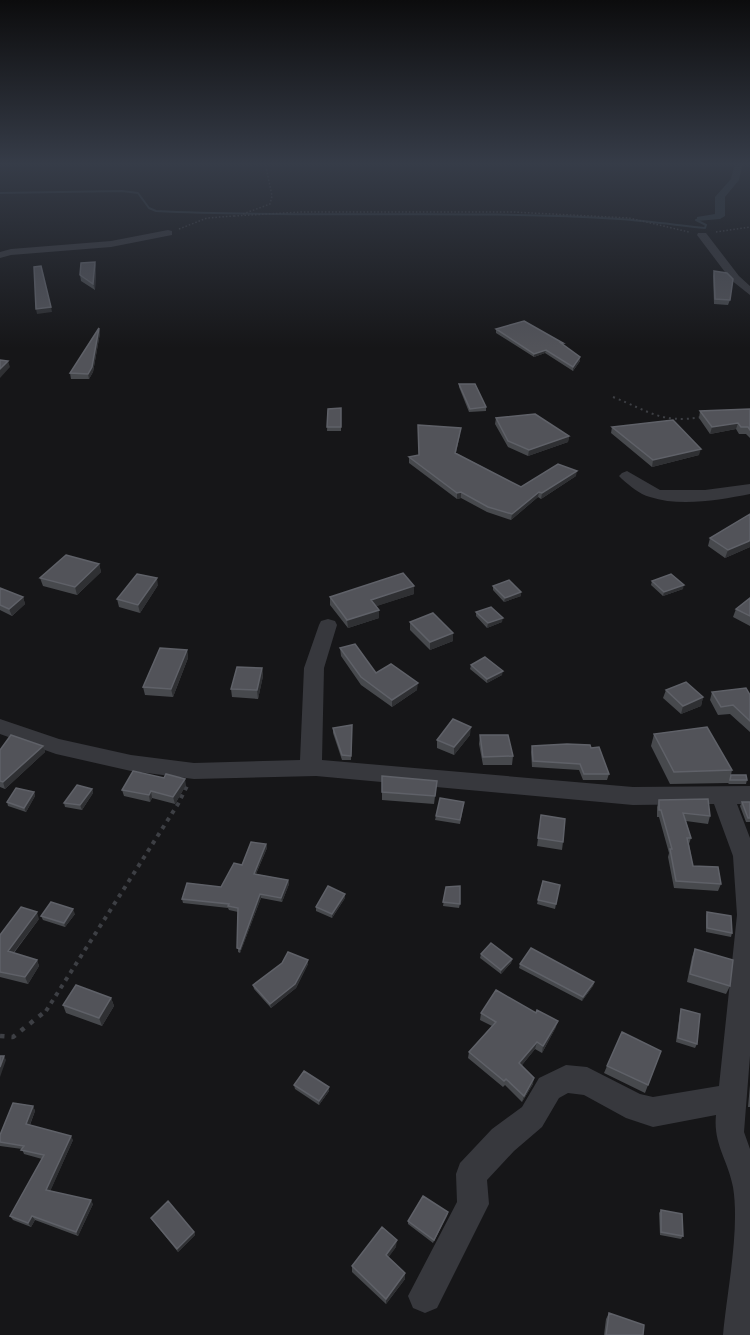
<svg xmlns="http://www.w3.org/2000/svg" width="750" height="1335" font-family="Rubik,sans-serif">
<style>
.lines{fill:none;stroke-linecap:round;stroke-linejoin:round}
.stream{stroke:#2c353c;stroke-width:2}
.canal{fill:#2c353c;fill-rule:evenodd}
.path-far3{stroke:#3d3f44;stroke-width:1.5;stroke-dasharray:1.5 2;stroke-linecap:butt}
.path-far2{stroke:#3d3f44;stroke-width:2;stroke-dasharray:2 4;stroke-linecap:butt}
.path-far1{stroke:#3d3f44;stroke-width:4;stroke-dasharray:4 5;stroke-linecap:butt}
.path{stroke:#3d3f44;stroke-width:4.5;stroke-dasharray:4.5 7;stroke-linecap:butt}
.street{fill:#37383d;fill-rule:evenodd}
.wall{fill:#47494d}
.shaded-wall{fill:#2f3033}
.building{fill:#525359;stroke:#5f6168;stroke-width:1.5}
</style>
<rect width="100%" height="100%" fill="#161618"/>
<g class="lines">
<path class="stream" d="M0 193 122 191 138 193 149 208 156 211C310 219 465 209 619 219 648 221 676 225 705 228L706 225 696 220 700 219"/>
<path class="canal" d="M735 162H743L739 180 725 197V216L720 219 697 221V217L715 214V197L731 179Z"/>
<path class="path-far3" d="M243 214 270 204 272 196 265 162
M234 216 301 212H513L629 218 689 232
M179 229 207 218 234 216
M716 232 750 227"/>
<path class="path-far2" d="M613 397C649 411 661 424 702 417"/>
<path class="path-far1" d="M46 1011 178 804 187 786"/>
<path class="path" d="M0 1036 13 1037 47 1010"/>
<path class="street" d="M168 230 172 231V235L111 247 11 255 0 258V252L11 249 111 241Z
M698 233H706L739 276 750 286V295L731 280 697 235Z
M627 471 660 490H705L750 484V494C720 500 680 507 650 497 639 494 630 486 622 479L619 476 622 473Z
M328 619 335 621 337 625 324 668 322 760 633 787 750 786V804H737L750 838V1056L744 1132 750 1149V1335H723C727 1291 740 1230 733 1187 728 1160 713 1144 716 1115L653 1127 626 1118 584 1095 568 1093 559 1098 542 1127 514 1151 487 1180 489 1204 437 1308 425 1313 413 1308 408 1296 457 1202 456 1174 460 1163 492 1129 522 1107 539 1078 566 1065 587 1067 640 1094 653 1097 719 1086 737 915 733 856 714 804 633 805 316 776 194 779 131 771 56 754 0 734V719L59 739 131 755 194 763 300 760 304 668 319 625 321 621Z"/>
</g>
<path class="wall" d="M95 262 96 268 95 290 81 281 80 275Z
M714 271 730 300 728 305 714 304 713 276Z
M99 328 100 333 93 372 89 379H71L70 373Z
M496 329 563 345 580 357V361L573 371 545 353 534 357 496 333Z
M459 384 486 407V411L469 412 459 387Z
M341 408V431H327L328 409Z
M750 409V438L746 434H739L736 429 710 434 699 418 700 411Z
M496 418 569 436 568 442 528 456 508 447 495 424Z
M612 427 699 455 652 467 611 433Z
M460 434 456 453 521 487 576 476 541 499 538 497 511 520 487 512 461 498 457 499 409 463V457L419 455Z
M750 514V547L725 558 708 546 710 538Z
M99 564 101 572 77 595 43 586 40 578Z
M652 581 683 589 663 596 651 585Z
M158 585 140 613 119 607 117 599Z
M493 586 521 592V596L504 602 493 590Z
M0 588 23 597 25 604 12 616 0 610Z
M414 594 376 606 379 610V618L348 628 330 605V597Z
M750 598V626L733 617 736 609Z
M476 612 502 622 487 628 476 616Z
M410 622 453 633V641L430 650 410 630Z
M340 648 376 673 417 690 392 707 361 685 341 656Z
M187 650 188 658 173 697 145 695 143 687Z
M471 665 502 675 487 683 470 669Z
M262 668 263 676 258 699 232 697 231 689Z
M666 690 703 697 701 706 681 714 663 698Z
M712 692 750 695V732L730 714 718 715 710 700Z
M352 725 351 760H342L333 733V728Z
M654 734 732 770 731 775 747 780 746 784H729L728 783 670 784 651 746Z
M470 735 454 755 437 748V740Z
M480 735 513 756 512 765H483L479 744Z
M43 746 45 752 5 789 0 787V750Z
M532 746 591 748 609 774 607 780H583L579 770 532 767 531 752Z
M382 776 436 789 434 804 382 800Z
M186 785 175 804 152 798 150 802 124 796 122 790Z
M92 789 93 793 82 810 65 807 64 803Z
M34 792 35 796 26 812 8 806 7 802Z
M659 800 710 816 708 824 686 821 691 838 689 844 693 866 721 884 718 891 674 888 668 857 669 853 659 817H657V807Z
M464 802 460 824 435 820 436 816Z
M742 802H750V822H746L740 806Z
M541 815 563 842 562 850 537 846Z
M266 844 267 848 256 874 288 880 289 884 282 902 261 898 240 953 238 952V912L229 910 228 908 183 903 182 899 221 887 242 865Z
M560 885 555 909 537 904 538 900Z
M446 887 460 904 459 908 443 906Z
M345 898 332 918 316 911V907Z
M707 912 732 933 731 937 706 932V916Z
M75 914 65 927 43 920 41 916Z
M39 919 14 953 37 960 39 966 28 984 0 977V935Z
M695 949 730 986 726 994 687 982 692 957Z
M481 954 512 959 511 963 501 974 480 958Z
M308 960V964L296 988 271 1008 254 989 253 985Z
M520 964 594 982 593 986 582 1001 519 968Z
M111 998 114 1006 102 1026 66 1013 63 1005Z
M681 1009 697 1044 695 1048 676 1042 680 1013Z
M481 1013 556 1027 542 1053 535 1049 522 1065 533 1084 522 1102 505 1085 503 1087 468 1058 469 1052 492 1026 480 1020Z
M661 1051 645 1093 604 1073 607 1066Z
M294 1085 329 1091 319 1105 295 1089Z
M750 1085V1107H748Z
M33 1106 35 1111 30 1125 73 1140 50 1191 93 1204 78 1236 35 1220 31 1227 13 1220 10 1216 42 1159 24 1154 22 1149 0 1146V1135Z
M661 1210 683 1236 681 1239 660 1235 659 1213Z
M448 1212 447 1216 433 1243 408 1224V1221Z
M151 1218 194 1232 195 1235 178 1252 153 1221Z
M396 1247 388 1257 405 1279 386 1304 352 1272V1266Z
M609 1313 643 1335H604L606 1319Z"/>
<path class="shaded-wall" d="M95 262 96 268 95 290 93 284Z
M51 307 52 312 37 314 36 309Z
M99 328 100 333 93 372 89 379 88 374Z
M546 350 545 353 534 357V354Z
M580 357V361L573 371V367Z
M8 361 10 367 0 378V369Z
M738 423 736 429 710 434 712 427Z
M569 436 568 442 528 456 529 450Z
M701 449 699 455 652 467 653 460Z
M577 471 576 476 541 499 542 493Z
M461 492V498L457 499V493Z
M539 492 538 497 511 520 512 514Z
M750 540V547L725 558 728 550Z
M99 564 101 572 77 595 75 587Z
M157 578 158 585 140 613 138 605Z
M684 585 683 589 663 596 664 592Z
M414 586V594L371 608V600Z
M521 592V596L504 602 505 598Z
M23 597 25 604 12 616 9 609Z
M379 610V618L348 628 347 620Z
M503 618 502 622 487 628 488 623Z
M453 633V641L430 650V642Z
M187 650 188 658 173 697 171 689Z
M262 668 263 676 258 699 257 690Z
M503 671 502 675 487 683V679Z
M418 683 417 690 392 707V700Z
M703 697 701 706 681 714 683 706Z
M471 727 470 735 454 755V747Z
M43 746 45 752 5 789 3 782Z
M185 779 186 785 175 804 173 797Z
M92 789 93 793 82 810 80 805Z
M151 791 152 798 150 802 149 795Z
M34 792 35 796 26 812 24 808Z
M266 844 267 848 254 878V874Z
M288 880 289 884 282 902 281 898Z
M260 894 261 898 240 953V949Z
M345 894V898L332 918V914Z
M73 909 75 914 65 927 64 923Z
M37 912 39 919 10 957 8 951Z
M512 959 511 963 501 974V970Z
M37 960 39 966 28 984 25 977Z
M308 960V964L296 988 271 1008 270 1004Z
M594 982 593 986 582 1001 583 997Z
M111 998 114 1006 102 1026 99 1018Z
M558 1021 556 1027 542 1053 543 1046Z
M537 1042 535 1049 518 1070 519 1063Z
M4 1056 6 1060 0 1077V1067Z
M534 1078 533 1084 522 1102 524 1096Z
M329 1087V1091L319 1105V1101Z
M33 1106 35 1111 28 1129 26 1124Z
M71 1136 73 1140 49 1194 46 1190Z
M91 1200 93 1204 78 1236 76 1232Z
M448 1212 447 1216 433 1243 434 1240Z
M32 1216 35 1220 31 1227 28 1223Z
M194 1232 195 1235 178 1252 177 1249Z
M397 1240 396 1247 386 1261V1255Z
M405 1273V1279L386 1304V1299Z"/>
<path class="building" d="M95 262 93 284 80 275 81 263Z
M41 266 51 307 36 309 34 267Z
M714 271 727 273 733 279 730 300 715 299Z
M524 321 563 343H561L580 357 573 367 546 350 534 354 496 329Z
M99 328 92 367 88 374 70 373Z
M0 360 8 361 0 369Z
M459 384H475L486 407 470 409Z
M341 408V427H327L328 409Z
M750 409V430L748 427H741L738 423 712 427 700 411Z
M535 414 569 436 529 450 508 441 496 418Z
M673 420 701 449 653 460 612 427Z
M418 425 461 428 455 453 521 487 558 464 577 471 542 493 539 492 512 514 488 507 461 492 457 493 409 457 419 455Z
M750 514V540L749 541 728 550 710 538Z
M66 555 99 564 75 587 40 578Z
M403 573 414 586 371 600 379 610 347 620 330 597Z
M137 574 157 578 138 605 117 599Z
M671 574 684 585 664 592 652 581Z
M509 580 521 592 505 598 493 586Z
M0 588 23 597 9 609 0 605Z
M750 598V616L736 609Z
M491 607 503 618 488 623 476 612Z
M433 613 453 633 430 642 410 622Z
M355 644 376 673 391 664 418 683 392 700 361 677 340 648Z
M160 648 187 650 171 689 143 687Z
M485 657 503 671 487 679 471 665Z
M237 667 262 668 257 690 231 689Z
M686 682 703 697 683 706 666 690Z
M746 688 750 695V721L733 705 721 707 712 692Z
M453 719 471 727 454 747 437 740Z
M352 725 351 756 342 755 333 728Z
M707 727 732 770 674 772 654 734Z
M11 735 43 746 3 782 0 781V750Z
M480 735H508L513 756 483 757Z
M567 744 590 745 591 748 599 747 609 774H584L580 764 533 761 532 746Z
M133 771 164 778 166 774 185 779 173 797 151 791 149 795 122 790Z
M731 775H746L747 780H730Z
M382 776 437 781 435 796 382 792Z
M77 785 92 789 80 805 64 803Z
M16 788 34 792 24 808 7 802Z
M440 798 464 802 460 820 436 816Z
M708 799 710 816 683 813 691 838H687L693 866 718 867 721 884 676 881 670 849H672L661 810H659V800Z
M742 802H750V818H748Z
M541 815 565 819 563 842 538 838Z
M251 842 266 844 254 874 288 880 281 898 260 894 240 949 237 948 238 908 228 906 229 904 182 899 187 883 221 887 234 863 242 865Z
M543 881 560 885 556 904 538 900Z
M328 886 345 894 332 914 316 907Z
M460 886V904L443 902 446 887Z
M51 902 73 909 64 923 41 916Z
M21 907 37 912 8 951 37 960 25 977 0 972V935Z
M707 912 731 916 732 933 707 928Z
M491 943 512 959 501 970 481 954Z
M531 948 594 982 583 997 520 964Z
M695 949 733 960 730 986 690 974Z
M288 952 308 960 295 984 270 1004 253 985 282 963Z
M76 985 111 998 99 1018 63 1005Z
M496 990 536 1013 537 1010 558 1021 543 1046 537 1042 519 1063 534 1078 524 1096 506 1079 504 1081 469 1052 496 1022 481 1013Z
M681 1009 700 1014 697 1044 678 1038Z
M622 1032 661 1051 648 1085 607 1066Z
M0 1056H4L0 1067Z
M304 1071 329 1087 319 1101 294 1085Z
M13 1103 33 1106 26 1124 71 1136 46 1190 91 1200 76 1232 32 1216 28 1223 10 1216 44 1155 21 1150 24 1146 0 1142V1135Z
M423 1196 448 1212 434 1240 408 1221Z
M168 1201 194 1232 177 1249 151 1218Z
M661 1210 682 1214 683 1236 661 1232Z
M382 1227 397 1240 386 1255 405 1273 386 1299 352 1266Z
M609 1313 644 1325 643 1335H606Z"/>
<linearGradient id="sky" x2="0" y2="1"><stop stop-color="#0c0c0d"/><stop offset="0.47" stop-color="#363c48"/><stop offset="1" stop-color="#363c48" stop-opacity="0"/></linearGradient>
<rect width="750" height="348" fill="url(#sky)"/>
</svg>
